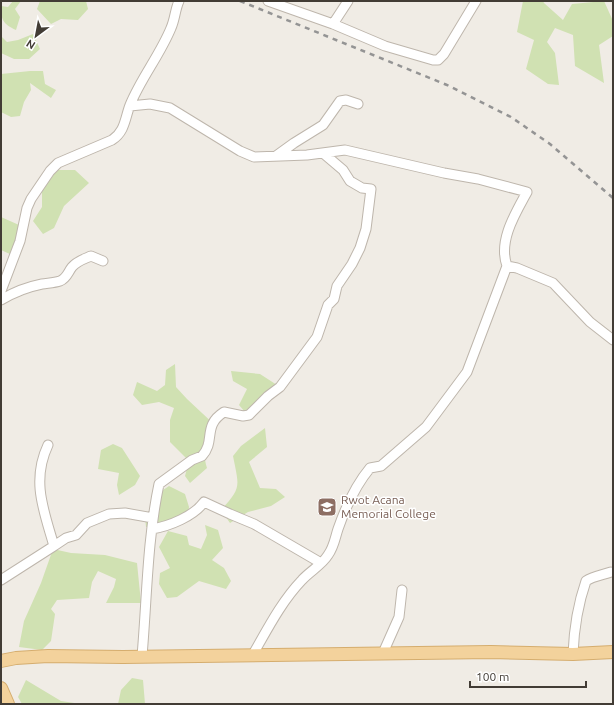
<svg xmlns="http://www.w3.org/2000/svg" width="614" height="705" font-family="Ubuntu,sans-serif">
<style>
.green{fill:#d0e1b2}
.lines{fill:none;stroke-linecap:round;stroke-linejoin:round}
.minor-casing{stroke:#beb6ac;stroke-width:11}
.major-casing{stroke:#d5ad6e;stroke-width:14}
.minor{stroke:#fff;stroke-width:9}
.major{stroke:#f3d29c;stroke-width:12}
.rail{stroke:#949494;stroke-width:2.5;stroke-dasharray:5 5;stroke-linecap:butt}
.labels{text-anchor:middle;stroke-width:3;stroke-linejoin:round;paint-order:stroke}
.education-label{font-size:12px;fill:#785e54;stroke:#fff;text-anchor:start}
</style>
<rect width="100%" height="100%" fill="#f0ece5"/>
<path class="green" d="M13 1H21L15 9 20 17 16 30C3 24 1 20 1 6L8 7Z
M40 1H86L88 9 78 20 61 19 51 24 37 9Z
M523 1H543L544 3 563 20 572 4 604 1 613 21V36L599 45 604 83 575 66 573 35 555 28 547 42 555 53 559 85 548 84 526 69 534 40 517 32Z
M33 34 40 49 29 59H14L1 53V36L7 42 18 40Z
M30 71H43L45 84 56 90 51 98 30 83 31 90 24 102 20 116 11 117 1 112V74Z
M57 170H75L89 183 64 206 54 228 43 234 33 221 42 207V191Z
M1 217 19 225 12 255 1 250Z
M175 364 176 387 187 399 217 427C208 444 201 449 207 468L190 483 185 476 189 461 170 442V420L174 408 159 402 142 405 133 395 137 382 157 391 165 385 166 370Z
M231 371 260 374 277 385 258 406 245 412 239 405 247 389 233 381Z
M265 428 267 447 249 462 260 488 276 489 285 497 271 506 248 512 230 523 221 510C242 487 239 487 233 456L241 446Z
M113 444 122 448 140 476 135 485 119 495 117 485 119 473 98 469 101 450Z
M169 486 185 494 189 507 188 516 164 525 146 527 145 517 157 510 160 492Z
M205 525 218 530 223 548 212 560 224 568 231 581 226 589 199 581 177 597 167 598 159 584 160 573 170 568 159 547 168 531 187 536 189 545 201 549 207 535Z
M53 549 71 553 105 555 137 563 141 603H106L114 587 116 579 98 571 92 582 89 598 57 600 51 609 55 614 51 641 42 650 19 647 24 621 41 583Z
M132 678 143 680 145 704H118L121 690Z
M26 680 61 701 81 704H22L18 697Z"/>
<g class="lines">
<g class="minor-casing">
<path id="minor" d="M268 1 333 24 385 46 433 60H438L444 54 476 1
M333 24 348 1
M130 106 150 104 170 108 240 151 254 157 307 155 345 150 444 173 478 179 527 192C515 214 498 241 507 266L517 268 553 283 590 322 613 340
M276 156 294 143 323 125 340 101 346 100 358 104
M1 291 20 241 27 208 31 199 50 171 58 163 112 140C125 132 125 118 130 105 141 78 160 55 171 28 175 19 175 10 179 1
M1 300C14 292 27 287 42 284 48 283 54 283 60 281 67 278 68 272 72 267 77 261 84 259 91 256L103 261
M152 529C170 526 194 516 204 502L230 514 254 524 321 563
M54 546 66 538 76 535 87 523 109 514 125 513 153 518
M1 580 54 546C44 511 31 481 48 445
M383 653 399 617 402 590
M573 654C574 629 578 604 586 581 593 576 603 575 611 572
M142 656C147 599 147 541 159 484L192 460 202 456C216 441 202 426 224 412L243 416 249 415 268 396 280 387 317 337 328 305 334 299 337 286 352 264 360 248 366 229 371 189 362 188 350 181 343 170 323 153
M252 656C267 630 281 602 302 580 310 571 322 565 328 555 334 547 335 538 338 529 346 506 355 486 370 468L381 466 426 427 467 372 507 266"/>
</g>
<g class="major-casing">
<path id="major" d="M1 661 16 658 48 656 123 657 491 652 573 654 613 652
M1 688 8 704"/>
</g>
<use href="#minor" class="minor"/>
<use href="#major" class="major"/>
<path class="rail" d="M240 1 447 85 511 117 550 144 613 198"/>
</g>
<defs>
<g id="school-square" transform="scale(1)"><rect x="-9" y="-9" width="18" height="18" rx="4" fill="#8d6e63" stroke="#fff"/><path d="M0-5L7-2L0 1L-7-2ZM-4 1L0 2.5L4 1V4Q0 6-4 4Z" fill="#fff"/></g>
</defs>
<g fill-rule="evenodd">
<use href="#school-square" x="327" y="507"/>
</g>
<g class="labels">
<g class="education-label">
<text x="341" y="504">Rwot Acana<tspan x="341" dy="14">Memorial College</tspan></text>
</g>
</g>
<rect width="614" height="705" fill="none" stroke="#423c35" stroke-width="4"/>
<g transform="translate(36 36) rotate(212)" stroke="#ffffff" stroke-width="3" paint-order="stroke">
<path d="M0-3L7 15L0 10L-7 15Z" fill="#423c35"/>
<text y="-6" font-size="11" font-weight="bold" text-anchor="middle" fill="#423c35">N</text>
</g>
<path d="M470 681v6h116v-6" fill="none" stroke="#423c35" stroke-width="2"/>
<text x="476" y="681" font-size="12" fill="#423c35" stroke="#ffffff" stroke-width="3" paint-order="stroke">100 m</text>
</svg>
